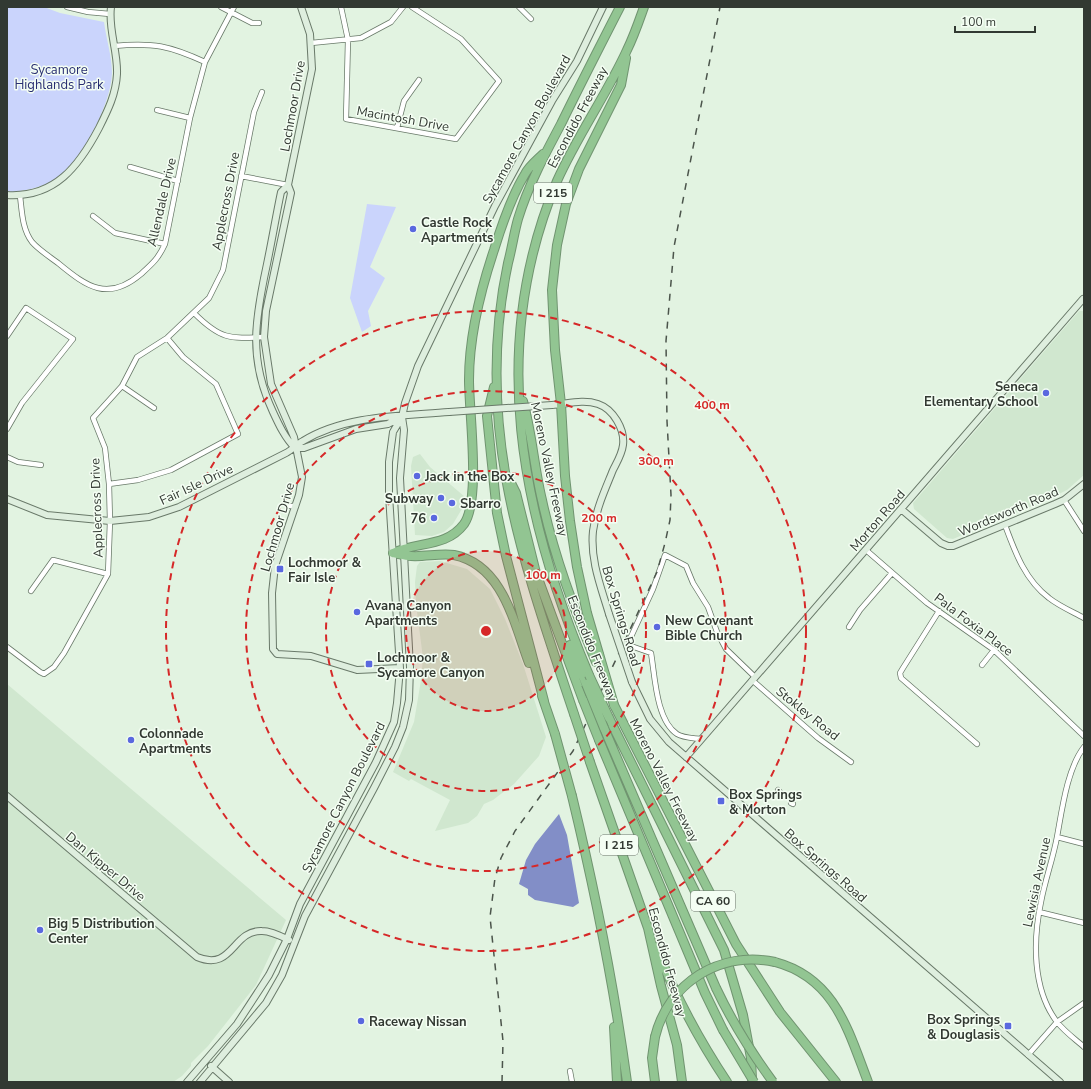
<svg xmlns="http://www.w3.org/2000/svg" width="1091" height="1089" font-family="'Nunito Sans',sans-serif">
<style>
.built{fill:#d0e7cf}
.green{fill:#cad4fc}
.water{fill:#828ec7}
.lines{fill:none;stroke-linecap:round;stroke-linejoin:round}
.street-casing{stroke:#697969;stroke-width:6}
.secondary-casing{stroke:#697969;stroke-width:8}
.highway-casing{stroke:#709470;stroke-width:10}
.street{stroke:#fff;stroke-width:4.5}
.secondary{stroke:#deeede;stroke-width:6}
.highway{stroke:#92c592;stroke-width:8}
.rail{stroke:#4b544b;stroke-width:1.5;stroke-dasharray:7 7;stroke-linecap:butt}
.secondary-bridge-casing{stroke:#697969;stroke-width:8;stroke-linecap:butt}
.highway-bridge-casing{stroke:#709470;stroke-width:10;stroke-linecap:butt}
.secondary-bridge{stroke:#deeede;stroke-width:6}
.highway-bridge{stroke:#92c592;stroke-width:8}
.ring{fill:none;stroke:#d62828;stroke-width:2;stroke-dasharray:7 5}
.poi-dot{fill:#5a68df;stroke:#f4fef3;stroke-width:1.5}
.labels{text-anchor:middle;stroke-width:3;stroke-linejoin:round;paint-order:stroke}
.shield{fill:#f4fef3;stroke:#6c746c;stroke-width:1}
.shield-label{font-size:12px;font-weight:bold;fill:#323932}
.park-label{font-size:13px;fill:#282e72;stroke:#f4fef3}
.street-label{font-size:13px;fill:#323932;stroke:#f4fef3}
.poi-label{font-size:13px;font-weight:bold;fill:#323932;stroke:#f4fef3;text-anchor:start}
.centre{fill:#d62828;stroke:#f4fef3;stroke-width:2}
.ring-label{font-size:12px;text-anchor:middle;font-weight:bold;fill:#d62828;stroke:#f4fef3;stroke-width:3;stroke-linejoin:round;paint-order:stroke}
</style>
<rect width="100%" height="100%" fill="#e2f3e1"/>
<path class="built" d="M1079 311H1084V475L1067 490 1051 498 953 539 947 538 914 509 913 503Z
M420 454 430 467 465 497 463 507 453 524 444 532 432 536 415 535 411 466 413 457Z
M440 561 467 569 490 589 505 619 523 664 546 737 539 756 514 784 493 800 484 804 477 816 468 823 435 831 450 800 411 779 409 781 393 772 414 722 421 680 423 658 416 604 415 582 417 566 420 562Z
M7 684 286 920 256 985 208 1046 191 1063V1066L182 1076 173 1082H7Z"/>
<path class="green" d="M7 7H44L60 13 104 22C106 38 112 56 112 73 111 105 81 162 54 180 41 188 25 190 10 193L7 192Z
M367 204 396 207 370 267 385 278 368 311 371 326 362 332 350 298Z"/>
<path class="water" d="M559 814 567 835 579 903 573 907 535 900 528 895V889L519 884 526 860 535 844Z"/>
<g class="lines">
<g class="street-casing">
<path id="street" d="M67 7 88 12 110 14
M221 7 252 23H259
M341 7 348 40 346 119 456 139 499 81 461 39 412 7
M519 7 531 19
M311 43 361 38 391 22 403 7
M114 46C153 42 170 46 205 62
M157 110 190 118
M397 128 404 101 419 80
M130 167 178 181
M241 176 288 185
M20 196C22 211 22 229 32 242 39 250 50 257 58 263 87 287 108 302 141 274 153 263 158 259 165 244L190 118 205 62 234 7
M93 216 115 233 165 244
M194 313C220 339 229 339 264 337
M7 336 26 308 73 339 22 403 7 429
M122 386 154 408
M7 457 18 462 41 465
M109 484 138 480 171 470 238 434 216 384 183 357 167 338
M1064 500 1084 531
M288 506H296
M1005 525C1015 552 1025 580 1049 598 1059 606 1073 612 1084 618
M866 550 927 603 994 650 1084 736
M31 591 53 560 108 574
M939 611 903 668 900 673 901 678 977 744
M849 627 860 610 892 573
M7 647 40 672 44 674 54 667 64 653 108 574 110 521 109 484 105 448 93 418 122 386 137 357 167 338 209 298 223 270 254 112 262 92
M982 665 994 650
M752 680 818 738 851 762
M701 739C694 738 683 738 677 734 656 720 655 676 651 653L631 646 629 641 653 589 665 555 686 566 693 583 708 607 717 632 726 649 755 677
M1084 747C1067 769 1062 810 1057 837 1053 859 1045 880 1041 902 1033 940 1032 989 1057 1022 1065 1032 1075 1039 1084 1047
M778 790 780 792
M791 803 793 804
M1057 837 1084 844
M1039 912 1084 923
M1028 1055 1057 1022 1084 1003
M570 1071 572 1082"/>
</g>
<g class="secondary-casing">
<path id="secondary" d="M288 185 291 193 266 311 264 337 271 384 294 437 302 477 299 495 275 566 272 593 273 649 277 654 311 656 357 670 400 668
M7 195C55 198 79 166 99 128 108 110 116 94 117 74 118 51 108 30 111 7
M552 405C567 404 583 399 598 404 613 409 625 429 623 445 622 454 617 462 613 470 605 490 596 509 593 531 590 560 601 587 609 614
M295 448C285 438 279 425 273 412 248 359 255 319 267 264 272 240 276 216 281 192L288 185 312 69 310 34 301 7
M295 448H304L356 429 388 424 401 417
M7 499 47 515 110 521 149 517 179 507 286 453C292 450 297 444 303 441 345 415 401 416 449 412
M901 509 941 543 948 546H953L1055 504 1064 500 1084 484
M632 682 650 719 669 742 1060 1082
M686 757 1083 299 1084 300
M7 796 197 957C233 972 232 930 262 931 271 931 281 936 289 940
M211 1066 229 1082
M187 1082 237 1024 269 975 287 939 300 904 376 762 394 722 397 703 400 668 389 495V462L393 432 402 417
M200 1082 266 1003 282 975 305 916 374 788 395 747 403 727 409 700 410 667 400 478 404 430 402 417 405 403 418 366 495 206 552 101 577 61 603 7"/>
</g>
<g class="highway-casing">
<path id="highway" d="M494 387 487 416 497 513 506 556 544 701
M523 401C532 433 534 467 542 500 554 556 574 609 596 662
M509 479 516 493 536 573 583 700
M393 553C417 541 446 548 464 524 481 500 469 412 469 380 469 335 480 292 494 250 502 224 511 197 525 174 529 166 537 160 543 154
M393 553C399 554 405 556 411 556 425 557 440 553 454 555 503 565 514 623 529 663
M570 645 586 684
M599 654 587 613 577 567 570 521 565 476 561 404 555 350 552 290 557 245 566 204 579 169 621 85 626 58
M589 675C521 515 487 347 557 181 577 136 607 94 627 50 634 36 639 21 644 7
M542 696 555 734
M614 705 736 944 780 1012 836 1082
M574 714C523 561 473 427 508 263 512 248 514 233 518 219 528 186 545 154 561 124 580 85 600 46 620 7
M609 718 724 950 743 1015 751 1058 752 1079
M604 728 716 988
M599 740 705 993 723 1030
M590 762 648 928 661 986 677 1045 682 1082
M572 796C595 891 614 986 627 1082
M656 947C675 995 699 1040 727 1082
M775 962C835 978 848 1030 868 1082
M614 1027 617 1082
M655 1082 652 1058 655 1037"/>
</g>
<use href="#street" class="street"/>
<use href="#secondary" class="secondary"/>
<use href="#highway" class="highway"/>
<path class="rail" d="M502 1082 503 1041 490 917 495 878 501 858 515 831 573 751 657 572 665 543 670 520 671 495 667 421 666 341 674 247 720 7"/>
<g class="secondary-bridge-casing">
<path id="secondary-bridge" d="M449 412 552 405
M609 614 632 682"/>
</g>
<g class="highway-bridge-casing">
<path id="highway-bridge" d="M599 654 614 705
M589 675 609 718
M586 684 604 728
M583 700 599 740
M574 714 590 762
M555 734 572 796
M716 988C732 1022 751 1052 773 1082
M723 1030 754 1082
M655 1037C668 983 720 950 775 962"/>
</g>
<use href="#secondary-bridge" class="secondary-bridge"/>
<use href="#highway-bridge" class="highway-bridge"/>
</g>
<circle cx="486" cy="631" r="80" fill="#d62828" fill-opacity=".12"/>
<g class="ring">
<circle cx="486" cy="631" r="80"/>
<circle cx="486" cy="631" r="160"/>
<circle cx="486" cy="631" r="240"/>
<circle cx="486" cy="631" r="320"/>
</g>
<g class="poi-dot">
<circle cx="413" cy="229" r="4"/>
<circle cx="1046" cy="393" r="4"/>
<circle cx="417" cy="476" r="4"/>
<circle cx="441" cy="498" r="4"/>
<circle cx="452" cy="503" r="4"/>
<circle cx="434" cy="518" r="4"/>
<rect x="276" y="565" width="8" height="8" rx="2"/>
<circle cx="357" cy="612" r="4"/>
<circle cx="657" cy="627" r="4"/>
<rect x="365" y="660" width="8" height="8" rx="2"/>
<circle cx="131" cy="740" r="4"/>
<rect x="717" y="797" width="8" height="8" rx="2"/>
<circle cx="40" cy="930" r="4"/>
<circle cx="361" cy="1021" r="4"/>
<rect x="1004" y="1022" width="8" height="8" rx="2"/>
</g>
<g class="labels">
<g class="shield">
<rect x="534" y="183" width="38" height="20" rx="3"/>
<rect x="600" y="835" width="38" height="20" rx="3"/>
<rect x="691" y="891" width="44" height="20" rx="3"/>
</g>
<g class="shield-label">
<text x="553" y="197">I 215</text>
<text x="619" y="849">I 215</text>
<text x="713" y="905">CA 60</text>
</g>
<g class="park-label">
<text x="59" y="74">Sycamore<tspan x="59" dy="15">Highlands Park</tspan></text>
</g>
<g class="street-label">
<text transform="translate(292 106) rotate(-80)" y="5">Lochmoor Drive</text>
<text transform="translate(577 117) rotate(-62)" y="5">Escondido Freeway</text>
<text transform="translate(403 118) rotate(10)" y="5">Macintosh Drive</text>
<text transform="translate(526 129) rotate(-61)" y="5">Sycamore Canyon Boulevard</text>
<text transform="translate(225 201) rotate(-79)" y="5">Applecross Drive</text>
<text transform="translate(161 202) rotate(-77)" y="5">Allendale Drive</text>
<text transform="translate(550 469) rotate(78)" y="5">Moreno Valley Freeway</text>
<text transform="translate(196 484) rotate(-25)" y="5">Fair Isle Drive</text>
<text transform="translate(96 508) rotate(-92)" y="5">Applecross Drive</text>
<text transform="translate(1008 511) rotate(-23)" y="5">Wordsworth Road</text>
<text transform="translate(877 520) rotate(-49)" y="5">Morton Road</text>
<text transform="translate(277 527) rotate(-74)" y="5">Lochmoor Drive</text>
<text transform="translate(622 616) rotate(73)" y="5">Box Springs Road</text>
<text transform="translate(974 624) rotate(37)" y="5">Pala Foxia Place</text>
<text transform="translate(593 648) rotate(68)" y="5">Escondido Freeway</text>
<text transform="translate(808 713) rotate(39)" y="5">Stokley Road</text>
<text transform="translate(665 780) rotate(63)" y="5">Moreno Valley Freeway</text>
<text transform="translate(343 797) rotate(-63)" y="5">Sycamore Canyon Boulevard</text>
<text transform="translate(826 865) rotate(41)" y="5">Box Springs Road</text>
<text transform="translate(106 866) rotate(40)" y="5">Dan Kipper Drive</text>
<text transform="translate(1036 882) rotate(-78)" y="5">Lewisia Avenue</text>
<text transform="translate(668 962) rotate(75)" y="5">Escondido Freeway</text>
</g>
<g class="poi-label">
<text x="421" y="227">Castle Rock<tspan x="421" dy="15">Apartments</tspan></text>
<text x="1038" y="391" text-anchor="end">Seneca<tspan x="1038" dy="15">Elementary School</tspan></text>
<text x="425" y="481">Jack in the Box</text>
<text x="433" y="503" text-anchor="end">Subway</text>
<text x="460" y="508">Sbarro</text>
<text x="426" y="523" text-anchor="end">76</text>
<text x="288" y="567">Lochmoor &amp;<tspan x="288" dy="15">Fair Isle</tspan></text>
<text x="365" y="610">Avana Canyon<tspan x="365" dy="15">Apartments</tspan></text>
<text x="665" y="625">New Covenant<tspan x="665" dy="15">Bible Church</tspan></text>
<text x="377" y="662">Lochmoor &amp;<tspan x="377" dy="15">Sycamore Canyon</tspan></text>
<text x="139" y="738">Colonnade<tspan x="139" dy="15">Apartments</tspan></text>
<text x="729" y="799">Box Springs<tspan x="729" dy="15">&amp; Morton</tspan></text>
<text x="48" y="928">Big 5 Distribution<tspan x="48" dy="15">Center</tspan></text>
<text x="1000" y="1024" text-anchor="end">Box Springs<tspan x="1000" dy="15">&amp; Douglasis</tspan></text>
<text x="369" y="1026">Raceway Nissan</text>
</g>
</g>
<circle cx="486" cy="631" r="6" class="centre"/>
<g class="ring-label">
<text x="712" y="409">400 m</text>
<text x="656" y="465">300 m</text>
<text x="599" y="522">200 m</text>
<text x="543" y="579">100 m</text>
</g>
<rect width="1091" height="1089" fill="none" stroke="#323932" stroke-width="16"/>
<path d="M955 26v6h80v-6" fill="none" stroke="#323932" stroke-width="2"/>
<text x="961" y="26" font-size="12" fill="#323932" stroke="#f4fef3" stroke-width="3" paint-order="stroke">100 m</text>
</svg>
